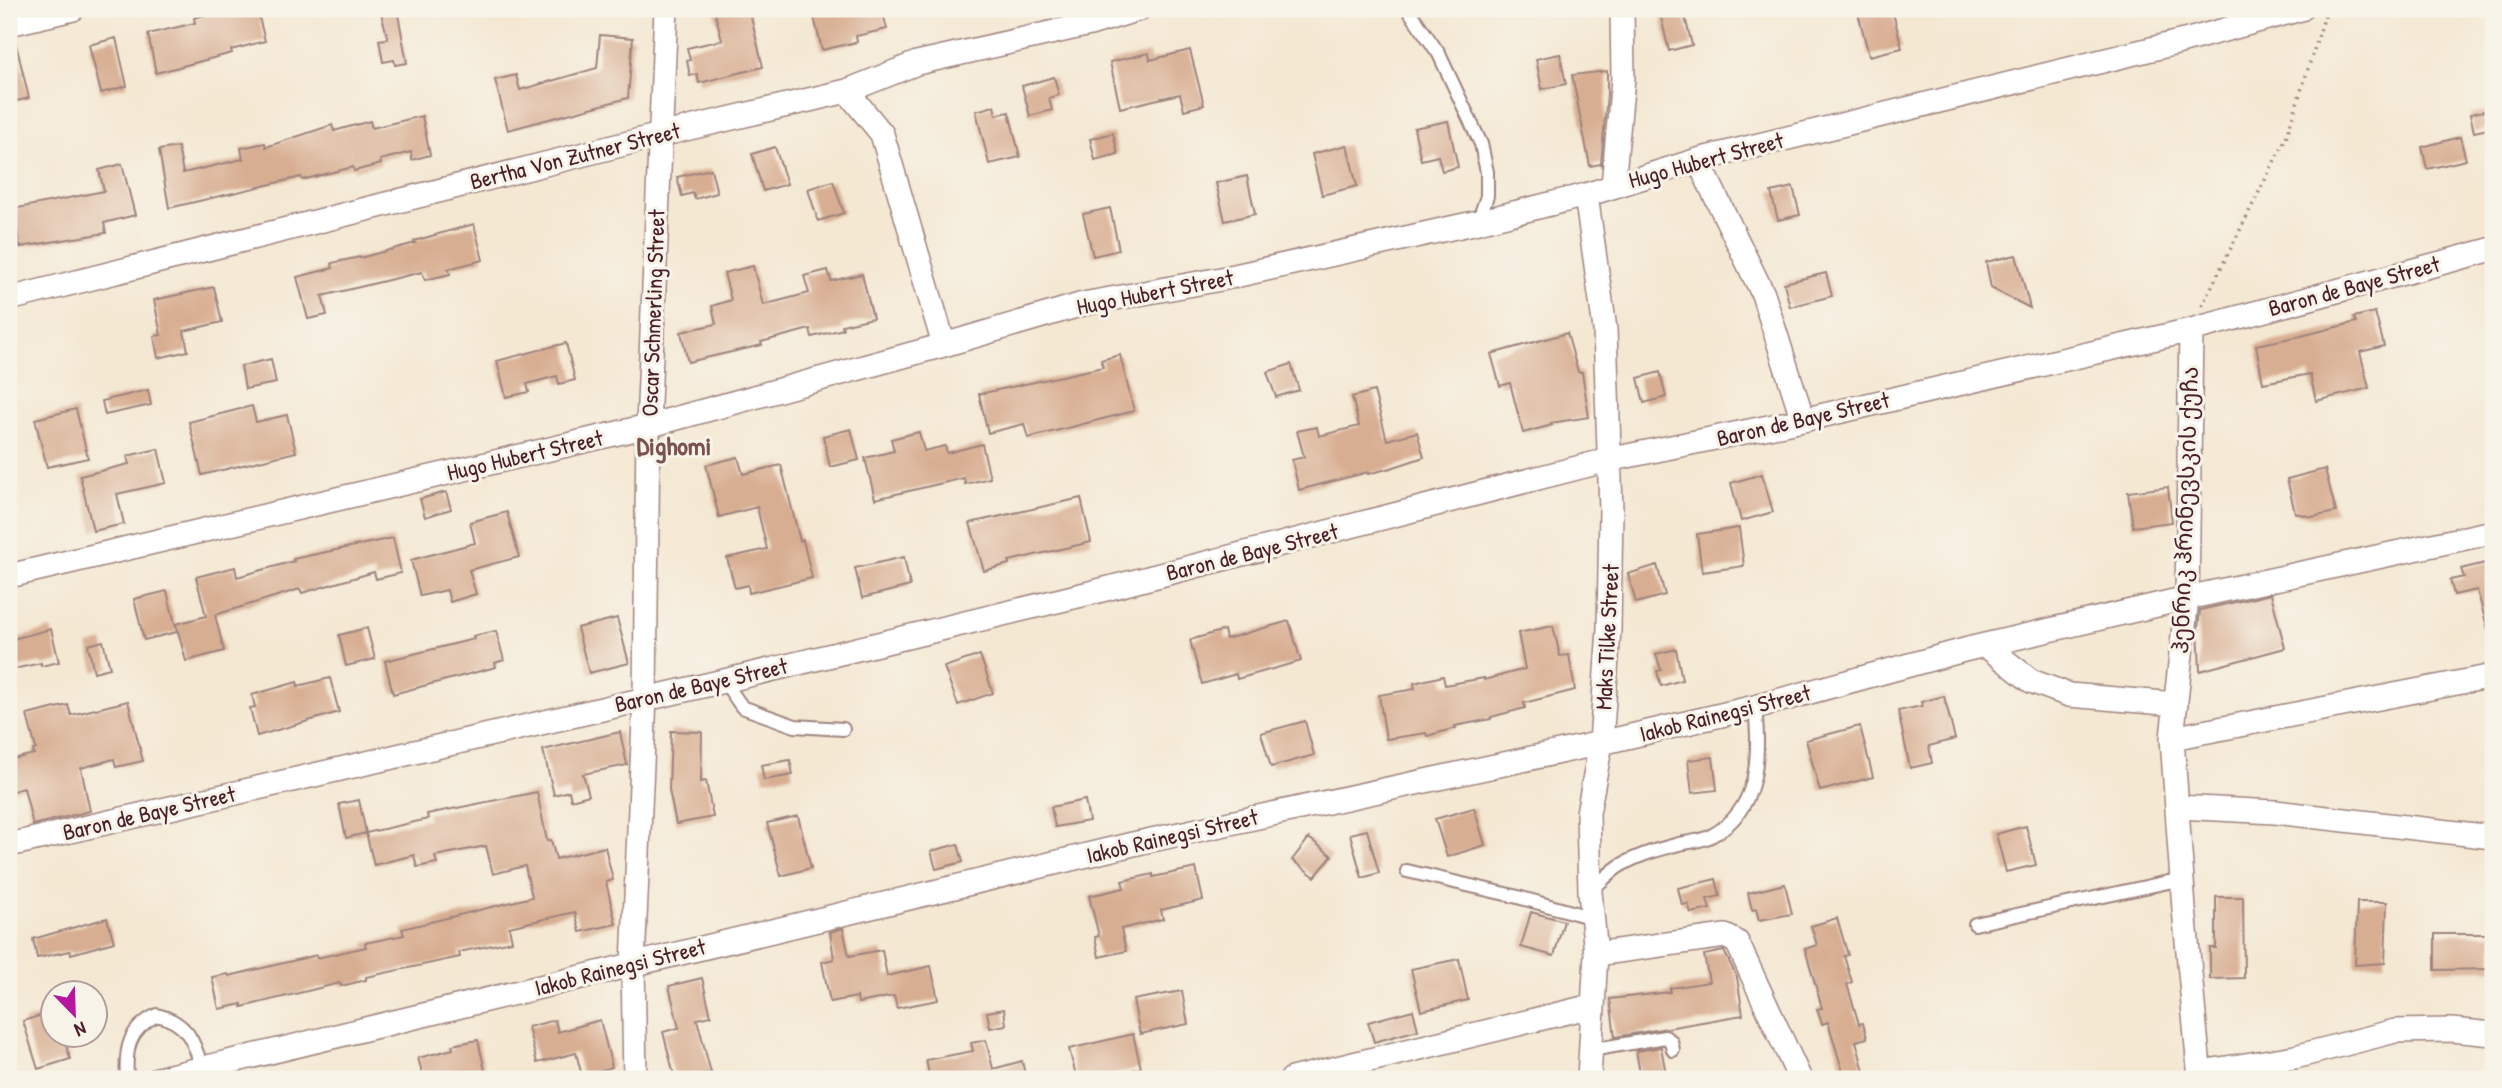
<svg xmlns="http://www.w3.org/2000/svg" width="2502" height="1088" font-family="'Patrick Hand','Noto Sans Georgian',sans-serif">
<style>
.building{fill:#d8ae92}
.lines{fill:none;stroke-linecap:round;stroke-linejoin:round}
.service-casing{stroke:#9f847f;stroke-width:16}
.minor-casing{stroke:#9f847f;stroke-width:26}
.path{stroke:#9f847f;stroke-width:3.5;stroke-dasharray:2 5;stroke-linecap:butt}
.service{stroke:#fff;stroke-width:12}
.minor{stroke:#fff;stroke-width:23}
.labels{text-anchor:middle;stroke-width:6;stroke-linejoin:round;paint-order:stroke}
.street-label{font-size:23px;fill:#4a1f2b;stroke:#f7f3e8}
.quarter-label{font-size:26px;font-weight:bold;fill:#7c514f;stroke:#f7f3e8}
</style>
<rect width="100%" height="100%" fill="#f7f3e8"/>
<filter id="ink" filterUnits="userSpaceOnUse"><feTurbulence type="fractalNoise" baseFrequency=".0143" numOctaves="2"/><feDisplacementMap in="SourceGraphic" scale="14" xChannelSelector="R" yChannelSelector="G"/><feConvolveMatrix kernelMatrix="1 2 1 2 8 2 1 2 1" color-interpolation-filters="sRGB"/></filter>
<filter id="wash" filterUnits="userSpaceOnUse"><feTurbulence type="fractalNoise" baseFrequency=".00686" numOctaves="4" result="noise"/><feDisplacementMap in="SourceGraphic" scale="28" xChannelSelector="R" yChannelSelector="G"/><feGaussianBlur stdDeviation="1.57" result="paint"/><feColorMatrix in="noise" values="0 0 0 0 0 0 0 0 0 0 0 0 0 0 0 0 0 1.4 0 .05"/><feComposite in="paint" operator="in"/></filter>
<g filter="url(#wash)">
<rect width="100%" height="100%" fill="#f4e8d3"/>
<g id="blocks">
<path class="building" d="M226 9H257L265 41 231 50 232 53 156 73 148 34 195 23 194 18Z
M380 9H397L407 63 395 65 394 60 383 62 379 40 388 39Z
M714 9H749L763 67 699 83 697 74 690 76 687 61 690 60 687 48 722 40Z
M812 9H882L887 29 856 36 857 42 822 50Z
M1659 9H1683L1692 45 1669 51Z
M1857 9H1892L1902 48 1869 56Z
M600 35 633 38 628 98 508 130 495 80 516 75 520 90 597 68Z
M116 38 127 86 101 93 89 45Z
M15 40 29 98 9 103V41Z
M1190 50 1204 105 1184 110 1180 94 1120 108 1110 62 1149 53 1150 60Z
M1560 54 1566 84 1542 89 1536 59Z
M1607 71V94L1601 164 1590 166 1572 75Z
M1054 77 1059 95 1049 98 1052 110 1030 116 1022 86Z
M994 106 996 115 1009 112 1020 157 989 164 976 111Z
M2493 109V128L2474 132 2470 114Z
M422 116 430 155 412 160 411 152 380 160 381 164 354 171 353 167 302 180 301 177 169 208 159 150 178 147 183 173 243 159 241 148 265 143 266 147 332 125 334 131 370 121 372 128Z
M1448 121 1458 167 1442 171 1438 156 1421 160 1414 128Z
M1113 133 1118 154 1095 160 1090 139Z
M2460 137 2466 160 2427 169 2422 147Z
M1347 145 1357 186 1322 195 1312 154Z
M775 147 787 184 763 191 752 154Z
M122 164 135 215 104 223 106 233 20 247 13 209 104 191 99 170Z
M711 169 717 193 695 199 693 193 682 196 677 177Z
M1247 176 1255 214 1225 221 1216 183Z
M833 181 844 213 818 221 808 189Z
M1793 187 1800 215 1778 220 1771 192Z
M1110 208 1119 250 1093 256 1083 214Z
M474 224 483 260 448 269 450 274 425 280 422 272 322 296 327 315 308 319 297 277 333 268 332 263 360 257V258L415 243 414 241Z
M2016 255 2030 308 1991 288 1986 262Z
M753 266 763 305 809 293 804 276 828 270 831 281 862 274 873 318 842 325 843 329 812 337 810 329 761 342 762 345 688 362 681 332 716 324 712 306 731 300 724 273Z
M1826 273 1832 296 1790 307 1784 283Z
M214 287 222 322 184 331 188 351 158 358 154 336 161 335 154 300Z
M2375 312 2384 346 2360 352 2369 388 2316 401 2310 374 2263 383 2256 345 2301 336 2356 322 2354 317Z
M1567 333 1578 372H1582L1589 417 1551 423 1552 425 1523 433 1510 383 1500 386 1491 354Z
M566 343 575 380 559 384 557 376 527 384 529 392 506 397 497 361Z
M1120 355 1134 411 1028 438 1024 424 988 433 979 394 1103 367 1101 360Z
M271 359 276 383 245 389 241 366Z
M1291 364 1299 390 1276 397 1267 372Z
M1660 372 1666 397 1644 403 1638 378Z
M148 390 151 405 105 415 102 401Z
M1374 391 1387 440 1417 432 1424 457 1391 468 1368 474V472L1299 490 1292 460 1304 457 1297 431 1317 427 1319 436 1359 426 1352 397Z
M252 406 256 422 287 415 296 452 202 475 189 422Z
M76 409 88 458 47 467 35 419Z
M851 429 859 460 830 467 823 436Z
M919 432 924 451 945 446 947 453 982 444 990 478 965 484 964 478 875 499 865 458 894 451 891 439Z
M158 449 166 483 117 494 124 524 93 531 80 476 129 464 127 456Z
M738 457 743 474 781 465 800 541 803 540 812 578 749 593 748 585 735 588 727 558 767 549 757 507 719 517 706 465Z
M2325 469 2336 512 2312 517 2295 513 2287 479Z
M1762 474 1773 512 1741 521 1731 483Z
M2168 487 2172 522 2133 527 2128 492Z
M446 492 451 509 425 517 420 499Z
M1081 498 1091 542 1009 561V564L984 571 970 523Z
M507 512 519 557 469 570 476 594 450 602 447 590 420 596 411 560 475 543 470 522Z
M1739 528 1744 566 1702 572 1697 534Z
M393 538 401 573 376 579 374 572 302 593 300 589 215 615 224 651 186 661 176 624 206 616 196 577 235 567 237 577 294 561 293 559Z
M904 557 910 586 862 598 855 568Z
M2493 561V629L2488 630 2477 590 2454 595 2450 580 2464 577 2461 569Z
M1657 565 1665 595 1636 603 1628 574Z
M167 591 177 632 144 640 134 599Z
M2271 594 2285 648 2200 671 2198 628 2200 610Z
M617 618 629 663 589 673 577 628Z
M1289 621 1301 661 1237 679 1236 674 1202 684 1190 640 1224 630 1226 639Z
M1553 626 1560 656 1569 655 1575 690 1524 703 1525 708 1491 717V719L1455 726 1456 728 1427 736 1426 733 1386 739 1379 695 1415 689 1414 683 1443 676 1445 685 1484 678V680L1525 669 1518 633Z
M367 628 375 659 346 666 339 635Z
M51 629 59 662 41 666V663L9 670V640Z
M496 631 504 660 495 663 496 667 393 694 385 661 474 639 473 636Z
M103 641 110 668 94 672 88 645Z
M1676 649 1682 680 1661 686 1657 671 1661 670 1656 654Z
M980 655 993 693 958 705 944 667Z
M330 678 339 712 257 736 250 708 255 707 252 695 297 682 298 686Z
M1944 696 1955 739 1929 746 1932 763 1910 768 1898 711 1922 706 1921 702Z
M128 701 143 761 116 767 114 759 81 768 90 811 33 825 24 788 9 792V760L34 754 33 750 36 749 27 715 68 705 71 715Z
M1305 721 1314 755 1271 767 1261 733Z
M1860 726 1873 777 1820 791 1806 740Z
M671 731 702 732 701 782 706 781 713 817 676 824 669 790Z
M620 732 627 765 583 774 589 795 571 800 569 791 554 795 543 750Z
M1713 757 1717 790 1692 793 1688 760Z
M790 760 793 775 764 780 761 765Z
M537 792 547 841 551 840 556 859 605 847 613 880 606 882 616 924 580 932 575 912 509 927 512 941 459 952 460 957 366 977V980L341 986 340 983 242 1007V1004L219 1009 212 977 228 974 229 976 317 955V958L366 947 365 943 404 935 402 929 532 897 525 866 493 874 486 846 435 856 437 863 417 867 414 855 374 865 366 833 428 819 427 814Z
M359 800 366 833 346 838 339 804Z
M1085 800 1089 821 1055 827 1051 807Z
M1474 808 1485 845 1447 857 1435 819Z
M798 816 811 868 781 876 767 823Z
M2026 826 2036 865 2006 872 1996 834Z
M1367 830 1379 873 1362 878 1350 834Z
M1309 838 1332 856 1315 877 1292 860Z
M958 844 963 862 936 869 931 851Z
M1196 868 1203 900 1161 910 1163 919 1121 929 1126 951 1099 957 1095 937 1099 936 1089 896 1124 888 1122 881 1153 874V877Z
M1716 879 1720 896 1707 899 1710 909 1691 913 1688 904 1682 905 1678 888Z
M1785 884 1792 914 1759 920 1756 909 1752 910 1748 893Z
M2216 897H2243L2244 978 2210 979V948H2216Z
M2357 902H2387L2385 963 2355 965Z
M1531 912 1564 921 1554 956 1521 947Z
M107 918 114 942 71 954 70 951 37 958 33 939Z
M1837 918 1848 955 1844 956 1852 982 1847 984 1859 1024 1863 1023 1867 1038 1856 1041 1866 1079H1845L1828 1022 1822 1024 1817 1009 1822 1008 1805 949 1817 945 1811 926Z
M843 928 849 956 882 950 887 976 931 966 938 1000 897 1008 894 996 858 1003 857 997 830 1002 822 962 834 959 830 932Z
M2435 934H2493V969L2435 970Z
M1724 951 1737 977 1743 1015 1615 1037 1610 999 1670 992V988L1709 982 1704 955Z
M1459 959 1468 1000 1421 1011 1411 969Z
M702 978 711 1016 697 1019 711 1073 687 1079H675L663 1032 679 1028 669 986Z
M1182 991 1188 1024 1140 1034 1133 1000Z
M1004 1009 1006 1025 990 1028 987 1012Z
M1413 1010 1418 1030 1374 1042 1368 1022Z
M52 1012V1035H63L70 1059 38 1069 23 1021Z
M555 1020 558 1032 600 1020 612 1067 582 1076 576 1053 537 1063 528 1027Z
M1133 1034 1141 1068 1107 1076V1079H1077L1069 1049Z
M478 1040 486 1075 464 1079H424L418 1058 453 1049 452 1045Z
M986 1040 993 1069 1022 1061 1026 1079H930L926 1060 973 1051 971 1043Z
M1661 1047 1667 1079H1641L1636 1051Z"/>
</g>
</g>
<g filter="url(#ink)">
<use href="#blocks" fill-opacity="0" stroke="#9f847f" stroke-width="2"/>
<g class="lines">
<g class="service-casing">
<path id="service" d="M1408 9 1439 54 1481 144 1487 172V196L1478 222
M724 681 742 707 795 726 843 729
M1407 871 1514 896 1593 918
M1590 892C1600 883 1611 870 1623 864 1641 854 1660 849 1679 844 1689 842 1702 841 1711 836 1760 810 1760 755 1755 707
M1975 924 2182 879
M1591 1050 1665 1037 1671 1041 1673 1050
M127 1079C125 1050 128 1029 157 1015 187 1022 194 1041 202 1068"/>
</g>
<g class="minor-casing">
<path id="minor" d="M9 24 73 9
M847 91 882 134 944 345
M1698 160 1763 294 1803 420
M1613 185 1623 78 1622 9
M1586 195 1605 329 1611 510 1609 629 1601 743 1588 813 1590 892 1596 954 1589 1079
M9 299 660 135 847 91 917 63 1090 24 1139 9
M2191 330 2187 598 2172 738 2184 909 2200 1079
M9 576 648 426 944 345 1083 304 1221 279 1478 222 1586 195 1698 160 2184 41 2301 9
M1985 645 2031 681 2069 695 2176 704
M2172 738 2493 676
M2178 807 2275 812 2493 837
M9 845 724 681 1090 593 1608 460 1803 420 2191 330 2493 249
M1596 954 1725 936 1737 942 1800 1079
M2201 1072 2295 1057 2395 1031 2452 1030 2493 1034
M158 1079 1133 844 1601 743 1755 707 1968 649 2187 598 2493 532
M635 1079 633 963 645 698 648 426 666 9
M1292 1079 1592 1006"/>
</g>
<path class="path" d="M2202 306 2286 138 2327 9"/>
<use href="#service" class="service"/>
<use href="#minor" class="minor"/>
</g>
</g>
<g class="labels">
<g class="street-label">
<text transform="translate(575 156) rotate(-14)" y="8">Bertha Von Zutner Street</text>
<text transform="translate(1706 160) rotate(-15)" y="8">Hugo Hubert Street</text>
<text transform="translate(2354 286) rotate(-15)" y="8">Baron de Baye Street</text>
<text transform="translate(1155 292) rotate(-11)" y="8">Hugo Hubert Street</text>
<text transform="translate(653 313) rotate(-88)" y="8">Oscar Schmerling Street</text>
<text transform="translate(1803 419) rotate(-13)" y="8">Baron de Baye Street</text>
<text transform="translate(525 455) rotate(-13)" y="8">Hugo Hubert Street</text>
<text transform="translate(2185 510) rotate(-88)" y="8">ჰენრიკ ჰრინევსკის ქუჩა</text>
<text transform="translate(1252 552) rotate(-14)" y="8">Baron de Baye Street</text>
<text transform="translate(1607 637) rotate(-87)" y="8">Maks Tilke Street</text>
<text transform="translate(701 685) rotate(-13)" y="8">Baron de Baye Street</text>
<text transform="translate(1725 713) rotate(-14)" y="8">Iakob Rainegsi Street</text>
<text transform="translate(149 813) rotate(-13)" y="8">Baron de Baye Street</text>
<text transform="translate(1172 836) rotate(-13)" y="8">Iakob Rainegsi Street</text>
<text transform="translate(620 967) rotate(-14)" y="8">Iakob Rainegsi Street</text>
</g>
<g class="quarter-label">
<text x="674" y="455">Dighomi</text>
</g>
</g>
<rect width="2502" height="1088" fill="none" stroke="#f7f3e8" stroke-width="35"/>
<g transform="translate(74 1014) rotate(157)"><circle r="33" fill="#f7f3e8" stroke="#b29e9c" stroke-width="2"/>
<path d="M0-5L12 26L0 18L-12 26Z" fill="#b5179e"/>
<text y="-10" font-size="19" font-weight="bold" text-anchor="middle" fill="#4a1f2b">N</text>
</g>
</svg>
